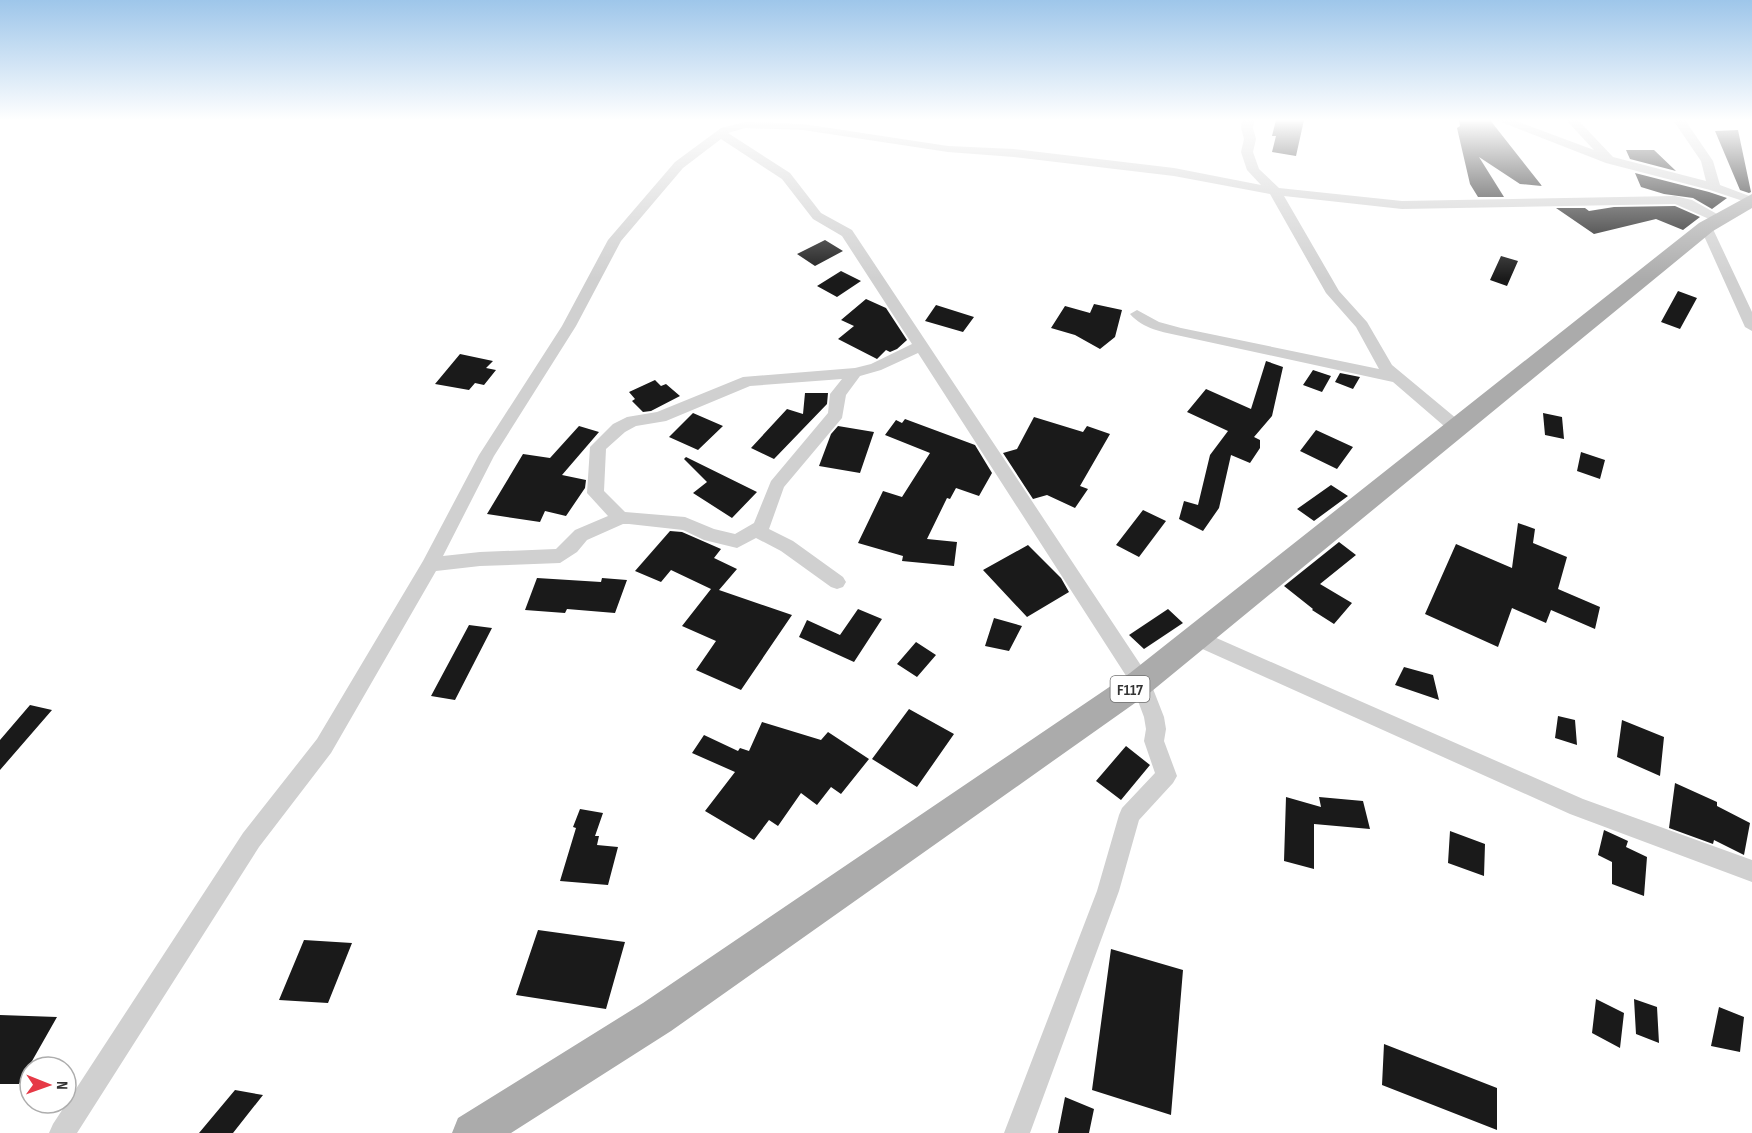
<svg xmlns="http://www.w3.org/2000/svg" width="1752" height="1133" font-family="'Sofia Sans Condensed',sans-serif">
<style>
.building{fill:#1a1a1a}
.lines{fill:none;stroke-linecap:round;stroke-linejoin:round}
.minor{fill:#d0d0d0;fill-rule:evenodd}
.primary{fill:#ababab;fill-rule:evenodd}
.labels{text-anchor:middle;stroke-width:6;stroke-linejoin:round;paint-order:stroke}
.shield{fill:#fff;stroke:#707070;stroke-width:1.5}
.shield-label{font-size:16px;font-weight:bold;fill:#333}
</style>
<rect width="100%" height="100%" fill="#fff"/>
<path class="building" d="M1276 120H1304L1296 156 1272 152 1276 136H1272Z
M1459 120H1490L1542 186 1520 184 1479 157 1504 197H1478L1470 184 1457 128 1460 126Z
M1738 130 1751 192 1749 193 1740 190 1715 131Z
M1626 150H1654L1676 171 1630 159Z
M1635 173 1709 192 1727 198 1712 209 1693 198 1664 194 1641 187Z
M1675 206 1700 217 1683 230 1656 219 1594 234 1556 208H1585L1589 211 1614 207Z
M825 240 843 251 815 266 797 254Z
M1501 256 1518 261 1507 286 1490 280Z
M841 271 861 281 837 297 817 286Z
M1678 291 1697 298 1680 329 1661 322Z
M866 299 886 308 907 340 897 349 890 352 886 350 877 359 838 339 854 326 841 320Z
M1094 304 1122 310 1115 337 1100 349 1075 335 1051 328 1065 306 1090 313Z
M936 305 974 317 963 332 925 321Z
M460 354 493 361 486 368 496 370 484 385 475 383 469 390 435 384Z
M1266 361 1283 367 1272 416 1254 437 1260 440V448L1250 463 1231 455 1219 508 1203 531 1179 519 1184 501 1198 505 1210 455 1228 431 1187 412 1206 389 1251 409Z
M1313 370 1331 376 1322 392 1303 385Z
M1340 373 1360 377 1353 389 1335 382Z
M655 380 661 386 666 384 680 396 651 411 643 412 632 401 635 399 629 392Z
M805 393H828L827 404 774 459 751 448 787 409 803 414Z
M693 413 723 426 698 450 669 437Z
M1543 413 1562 417 1564 439 1545 435Z
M1034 417 1083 432 1087 426 1110 434 1080 486 1088 489 1075 508 1047 495 1033 499 1003 453 1017 449Z
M905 419 975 445 992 473 979 496 956 488 950 499 947 498 927 539 957 542 954 566 902 561 903 556 858 543 883 491 902 497 930 453 885 435 896 420 902 423Z
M579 426 599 432 562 475 586 480 585 488 566 516 545 511 540 522 487 514 523 454 550 458Z
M838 426 874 432 860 473 819 466 831 434Z
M1316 430 1353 447 1337 469 1300 451Z
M1581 452 1605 460 1600 479 1577 471Z
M686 457 757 492 732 518 693 493 707 482 684 459Z
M1331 485 1348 496 1314 521 1297 509Z
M1143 510 1166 521 1139 557 1116 545Z
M1518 523 1535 529 1533 543 1567 557 1558 589 1600 607 1595 629 1551 610 1546 623 1512 608 1498 647 1425 614 1456 544 1512 568Z
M670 531 682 532 721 549 714 558 737 569 719 590 792 615 741 690 696 670 716 641 682 626 711 589 671 570 661 582 635 571Z
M1339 542 1356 555 1320 584 1352 603 1334 624 1312 610 1313 609 1284 586Z
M1028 545 1061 578 1069 592 1027 617 983 570Z
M537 578 601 582 602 578 627 580 615 613 567 609 565 613 525 610Z
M858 609 882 619 854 662 799 637 807 620 840 635Z
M1168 609 1183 623 1144 649 1129 635Z
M994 618 1022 626 1009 651 985 646Z
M469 625 492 628 455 700 431 696Z
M916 642 936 655 917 677 897 664Z
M1404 667 1433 675 1439 700 1395 685Z
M30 705 52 710 0 770V740Z
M909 709 954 734 917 787 872 759Z
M1558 716 1575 720 1577 745 1555 738Z
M1622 720 1664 737 1660 776 1617 757Z
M762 722 821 740 828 732 869 759 841 794 831 787 817 805 801 793 778 826 769 820 754 840 705 811 735 772 692 753 704 735 738 751 740 748 749 751Z
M1126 746 1150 765 1121 800 1096 781Z
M1675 783 1717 802V806L1750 823 1744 855 1714 840 1713 844 1669 828Z
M1286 797 1321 807 1319 797 1363 801 1370 829 1314 824V869L1284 861Z
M580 809 603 813 595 836H599L597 845 618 847 608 885 560 881 576 828 573 827Z
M1604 830 1628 841 1626 847 1647 857 1644 896 1612 884V862L1598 855Z
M1450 831 1485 844 1484 876 1448 863Z
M538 930 625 942 606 1009 516 995Z
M304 940 352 943 328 1003 279 1000Z
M1111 949 1183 970 1171 1115 1092 1090Z
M1596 999 1624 1013 1620 1048 1592 1033Z
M1634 999 1657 1007 1659 1043 1636 1034Z
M1719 1007 1744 1017 1740 1052 1711 1046Z
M0 1015 57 1017 19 1084H0Z
M1384 1044 1497 1088V1130L1382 1085Z
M235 1090 263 1095 233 1133H199Z
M1065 1097 1094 1109 1089 1133H1058Z"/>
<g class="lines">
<path class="minor" d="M1242 120H1254L1253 128 1256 139 1253 152 1259 169 1279 188 1402 201 1675 196 1692 200 1726 219 1720 223 1716 222 1675 204 1402 209 1284 196 1339 291 1367 322 1392 365 1463 424 1465 428 1463 432H1451L1393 382 1181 336C1163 332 1143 329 1130 314L1137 310 1159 322 1181 328 1379 369 1356 327 1326 293 1270 194 1174 176 1014 157 948 152 803 130 745 128 728 133 790 173 821 213 852 230 1148 676 1164 717 1166 729 1164 741 1177 776 1173 783 1139 820 1119 891 1030 1133H1004L1097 891 1119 815 1122 808 1155 773 1144 741 1146 729 1144 717 1132 685 918 353 881 370 860 376 846 395 842 418 784 487 769 529 793 541 843 577 846 582 843 587 837 589 831 587 781 551 756 538 737 548 704 540 683 530 629 524H623L587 540 577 552 560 563 480 566 436 571 331 753 259 847 77 1133H49L53 1124 243 833 317 739 423 561 479 455 562 326 608 240 675 162 721 128 745 122 803 124 948 146 1014 149 1174 168 1261 185 1247 170 1241 152 1244 139 1241 128ZM721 139 782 179 813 219 842 236 912 344 871 364 855 368 743 377 657 412 627 417 613 424 590 447 587 493 608 516 575 530 556 549 480 552 443 556 494 456 576 326 621 241 683 168ZM842 379 830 394 828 413 771 481 754 523 735 534 714 529 685 517 625 512 604 491 606 449 625 432 636 426 666 421 750 386Z
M1496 120H1513L1594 150 1566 120H1578L1613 157 1706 181 1701 161 1673 120H1685L1713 161 1720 185 1752 197V204L1710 190 1606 163Z
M1706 223 1712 227 1752 312V331L1745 327 1700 227Z
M1196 629 1583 799 1752 860V882L1570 814 1189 643 1186 637 1189 631Z"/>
<path class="primary" d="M1752 194V208L1713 231 1152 691 671 1031 511 1133H452L458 1118 643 1003 1130 673 1699 223Z"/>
</g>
<linearGradient id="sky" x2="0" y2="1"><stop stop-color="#9ec6ea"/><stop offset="0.43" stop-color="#fff"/><stop offset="1" stop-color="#fff" stop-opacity="0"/></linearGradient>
<rect width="1752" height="279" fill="url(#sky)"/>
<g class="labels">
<rect class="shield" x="1110.5" y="676" width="39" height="26" rx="4.5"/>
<g class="shield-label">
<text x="1130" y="695">F117</text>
</g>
</g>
<g transform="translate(48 1085) rotate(91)"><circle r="28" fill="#ffffff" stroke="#adadad" stroke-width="1.5"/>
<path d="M0-4.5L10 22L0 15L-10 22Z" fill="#e63946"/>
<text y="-9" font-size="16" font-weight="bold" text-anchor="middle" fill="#333333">N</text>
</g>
</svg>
